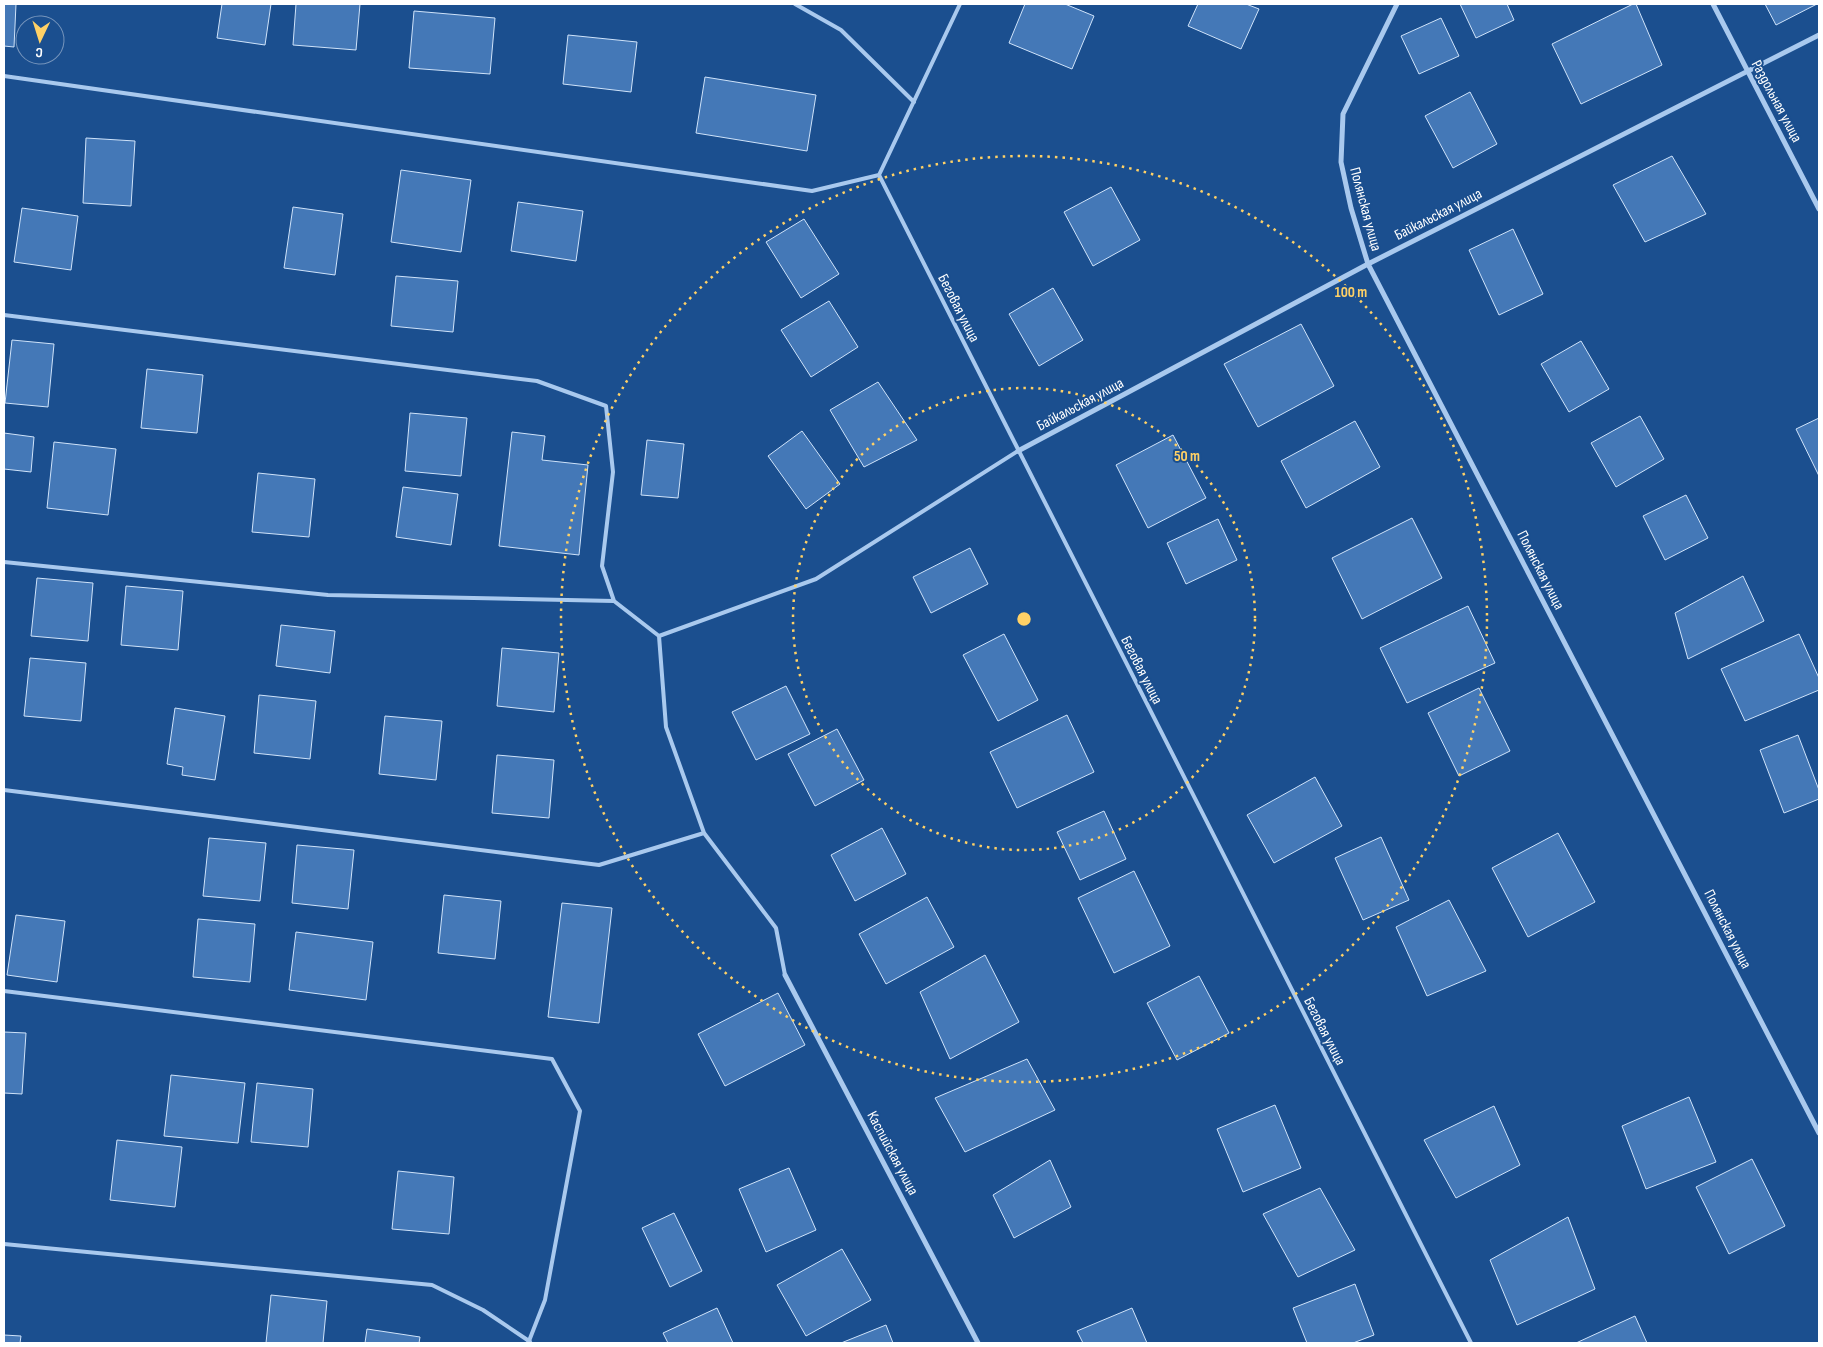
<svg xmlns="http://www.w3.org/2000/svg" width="1823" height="1347" font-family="'Sofia Sans Condensed',sans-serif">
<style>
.building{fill:#4478b7;stroke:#cfe3fa}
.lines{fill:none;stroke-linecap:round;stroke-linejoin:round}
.service{stroke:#a9c9ee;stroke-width:4}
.minor{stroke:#a9c9ee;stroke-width:5}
.ring{fill:none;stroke:#ffd166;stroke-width:2.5;stroke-dasharray:2.5 5}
.labels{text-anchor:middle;stroke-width:4;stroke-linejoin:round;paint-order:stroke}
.street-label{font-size:15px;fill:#fff;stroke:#1b4f8f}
.centre{fill:#ffd166;stroke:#1b4f8f;stroke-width:2.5}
.ring-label{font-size:15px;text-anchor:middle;font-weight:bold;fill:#ffd166;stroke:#1b4f8f;stroke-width:4;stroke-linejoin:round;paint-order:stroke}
</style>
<rect width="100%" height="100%" fill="#1b4f8f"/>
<path class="building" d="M4 4H16L14 47 4 46Z
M222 4H271L265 45 217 38Z
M296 4H360L356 50 293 45Z
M1025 4H1065L1094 16 1072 69 1009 43Z
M1198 4H1246L1259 9 1241 49 1188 26Z
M1460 4H1507L1514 20 1476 38Z
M1633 4H1636L1662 65 1581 104 1552 44Z
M1765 4H1817L1776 25Z
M414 11 495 18 490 74 409 68Z
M1441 18 1459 56 1419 74 1401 36Z
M568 35 637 42 631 92 563 84Z
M705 77 816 95 807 151 696 133Z
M1470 92 1497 144 1453 168 1425 116Z
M86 138 135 141 131 206 83 203Z
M1672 156 1706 214 1645 242 1613 185Z
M401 170 471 180 461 252 391 242Z
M1111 187 1140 240 1093 266 1064 212Z
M518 202 583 211 576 261 511 251Z
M293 207 343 214 335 275 284 268Z
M22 208 78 216 71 270 14 262Z
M804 219 839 274 801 298 766 242Z
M1513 229 1543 294 1499 315 1469 250Z
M396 276 458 281 453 332 391 326Z
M1053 288 1083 340 1039 366 1009 314Z
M829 301 858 347 811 377 781 330Z
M1301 324 1334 386 1258 427 1224 364Z
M12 340 54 344 48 407 5 403Z
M1581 341 1609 389 1569 412 1541 364Z
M147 369 203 375 197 433 141 428Z
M878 382 917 440 864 467 830 410Z
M410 413 467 418 461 476 405 471Z
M1640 416 1664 459 1616 487 1591 443Z
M1819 418V476L1796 429Z
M1355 421 1380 467 1306 508 1281 461Z
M802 431 840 484 806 509 768 456Z
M512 432 545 436 542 460 588 465 579 555 499 546Z
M4 433 34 437 31 472 4 469Z
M1173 435 1206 498 1148 528 1116 465Z
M647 440 684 444 678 498 641 495Z
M54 442 116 449 108 515 47 508Z
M258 473 315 479 309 537 252 532Z
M403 487 458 494 451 545 396 537Z
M1686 495 1708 538 1665 560 1643 516Z
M1412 518 1442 578 1362 619 1332 558Z
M1218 519 1237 560 1186 584 1167 543Z
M970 548 988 584 931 613 913 577Z
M1743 576 1764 621 1688 659 1675 613Z
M37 578 93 583 88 641 31 636Z
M126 586 183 591 178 650 121 645Z
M1468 606 1495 663 1407 703 1380 648Z
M281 625 335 631 330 673 276 666Z
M1004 634 1038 700 998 721 963 655Z
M1799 634 1819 678V690L1745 721 1721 669Z
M502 648 559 653 554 712 497 706Z
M30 658 86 663 81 721 24 716Z
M786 686 810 734 756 760 732 712Z
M1479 688 1510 751 1459 776 1428 713Z
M259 695 316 701 310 759 254 753Z
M175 708 225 716 215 780 182 775 183 767 167 764Z
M1067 715 1094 772 1017 808 990 752Z
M385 716 442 721 436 780 379 774Z
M837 729 864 780 815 806 788 754Z
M1798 735 1819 790V799L1784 813 1760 750Z
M497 755 554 760 549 818 492 813Z
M1315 777 1342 826 1274 863 1247 815Z
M1104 811 1126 859 1080 880 1057 832Z
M882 828 906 874 855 901 831 855Z
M1558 833 1595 902 1528 937 1492 868Z
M1381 837 1409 900 1363 920 1335 858Z
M209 838 266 843 260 901 203 896Z
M297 845 354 850 348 909 292 903Z
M1134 871 1170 946 1114 973 1078 898Z
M444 895 501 901 495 959 438 953Z
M927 897 954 947 886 984 859 934Z
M1449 900 1486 971 1427 996 1396 927Z
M562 903 612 908 599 1023 548 1017Z
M16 915 65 921 57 982 7 975Z
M198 919 255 924 250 982 193 977Z
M296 932 373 942 366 1000 289 990Z
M985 955 1019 1022 950 1059 920 992Z
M1199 976 1229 1033 1177 1060 1147 1003Z
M778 993 805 1045 725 1086 698 1034Z
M4 1032 26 1033 22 1094 4 1093Z
M1027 1059 1055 1110 965 1152 935 1098Z
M171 1075 245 1083 238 1143 164 1136Z
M257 1083 313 1089 308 1147 251 1142Z
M1689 1097 1716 1162 1646 1189 1622 1126Z
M1275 1105 1301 1168 1243 1192 1217 1129Z
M1494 1106 1520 1165 1456 1198 1424 1140Z
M117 1140 182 1147 175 1207 110 1200Z
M1752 1159 1785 1226 1729 1254 1696 1187Z
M1050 1160 1071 1207 1014 1238 993 1195Z
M789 1168 816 1230 766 1252 739 1189Z
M398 1171 454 1177 449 1234 392 1229Z
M1320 1188 1355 1250 1298 1277 1263 1214Z
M674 1213 702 1271 670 1287 642 1228Z
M1568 1217 1595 1289 1517 1325 1490 1260Z
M842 1249 871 1300 806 1336 777 1285Z
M1355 1284 1374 1335 1353 1343H1307L1293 1308Z
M271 1295 327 1301 323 1343H266Z
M717 1308 733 1343H668L663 1333Z
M1132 1308 1147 1343H1083L1077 1331Z
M1635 1316 1647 1343H1576Z
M886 1325 893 1343H841Z
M367 1329 420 1337 419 1343H365Z
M4 1335 21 1336 20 1343H4Z"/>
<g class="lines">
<path class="service" d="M795 4 841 30 914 102
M960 4 879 175 1471 1343
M4 76 812 191 879 175
M4 315 537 381 606 406 613 472 602 566 614 601
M4 562 328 595 614 601 659 636
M4 790 599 865 704 833
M785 975 776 928 704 833 666 727 659 636 816 579 1018 451
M4 991 552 1059 580 1111 545 1300 529 1341 483 1310 432 1285 4 1244"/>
<path class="minor" d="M1397 4 1343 114 1341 162 1351 208 1368 264 1819 1133
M1713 4 1819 209
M1018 451 1368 264 1819 35
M785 975 978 1343
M529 1341 530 1343"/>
</g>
<g class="ring">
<circle cx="1024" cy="619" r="231"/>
<circle cx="1024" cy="619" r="463"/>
</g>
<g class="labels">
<g class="street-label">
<text transform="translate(1777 101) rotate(62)" y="5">Раздольная улица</text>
<text transform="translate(1366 209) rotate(75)" y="5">Полянская улица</text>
<text transform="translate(1438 214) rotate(-27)" y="5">Байкальская улица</text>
<text transform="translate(959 308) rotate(63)" y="5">Беговая улица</text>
<text transform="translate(1080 404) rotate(-28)" y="5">Байкальская улица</text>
<text transform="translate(1541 570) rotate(63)" y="5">Полянская улица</text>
<text transform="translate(1142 670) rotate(63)" y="5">Беговая улица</text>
<text transform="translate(1728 929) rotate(63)" y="5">Полянская улица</text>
<text transform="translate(1325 1031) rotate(63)" y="5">Беговая улица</text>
<text transform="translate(893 1153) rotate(62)" y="5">Каспийская улица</text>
</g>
</g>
<circle cx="1024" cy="619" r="8" class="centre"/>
<g class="ring-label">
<text x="1351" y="297">100 m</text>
<text x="1187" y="461">50 m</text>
</g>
<rect width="1823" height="1347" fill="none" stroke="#ffffff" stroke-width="10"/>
<g transform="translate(40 40) rotate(184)"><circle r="24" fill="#1b4f8f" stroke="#7695bc"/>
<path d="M0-4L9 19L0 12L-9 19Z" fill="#ffd166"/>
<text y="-8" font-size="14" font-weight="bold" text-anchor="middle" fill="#ffffff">С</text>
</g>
</svg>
